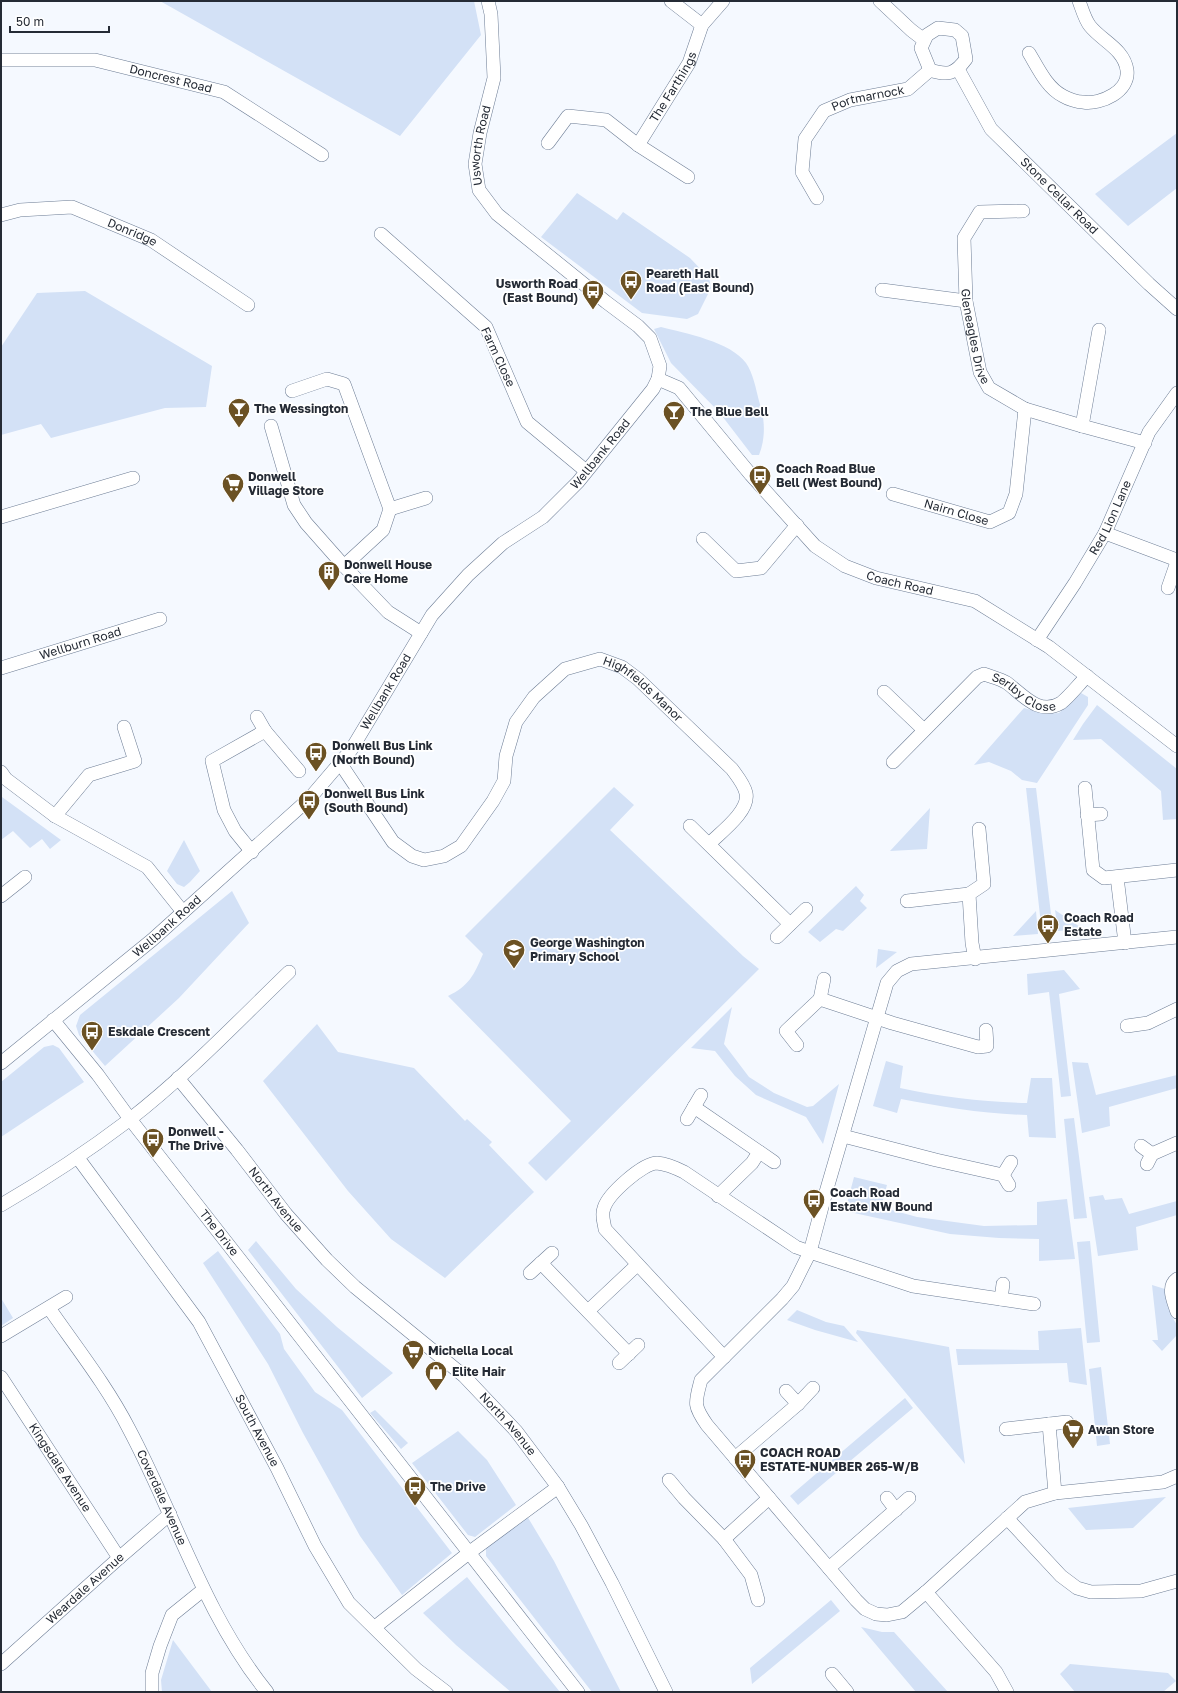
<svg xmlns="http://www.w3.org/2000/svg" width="1178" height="1693" font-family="'Golos Text',sans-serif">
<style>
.green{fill:#d3e1f6}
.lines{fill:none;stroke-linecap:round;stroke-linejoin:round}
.minor-casing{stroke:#6d7d95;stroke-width:14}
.minor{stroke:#fff;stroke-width:13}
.labels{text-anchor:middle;stroke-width:3.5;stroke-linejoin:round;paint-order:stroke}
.street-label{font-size:12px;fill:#252b35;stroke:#fff}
.poi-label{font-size:12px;font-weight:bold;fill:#252b35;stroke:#fff;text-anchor:start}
</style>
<rect width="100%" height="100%" fill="#f5f9ff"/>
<path class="green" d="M160 1H474L481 35 400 136Z
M1177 133V188L1128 226 1095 194Z
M577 193 617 220 623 212 690 258 709 278 711 288 698 314 687 319 642 313 541 237Z
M85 291 212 366 206 407 165 408 51 438 41 424 1 435V347L37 293Z
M661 327C685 333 731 342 746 363 753 373 756 389 759 401 765 418 766 438 759 455H752L719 412 671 363 654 329Z
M1081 693 1088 697V705L1037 783 1022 780 1011 771 989 762 974 765 1024 708 1046 714 1059 713Z
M1097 705 1177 769V819L1163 820 1161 791 1101 739 1073 740 1083 724Z
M614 787 634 805 610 830 743 956 759 969 546 1181 528 1163 571 1121 448 996C469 986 474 975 483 954L465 936Z
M1026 788H1036L1053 931 1042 934Z
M1 797H2L61 840 50 849 42 839 30 848 13 831 1 840Z
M930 808 927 849 890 851Z
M184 840 200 871 190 882 184 887 177 884 167 871Z
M856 886 864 895 860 901 867 908 843 931 836 929 820 942 808 932Z
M232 891 249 923 179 998 105 1066 79 1035 76 1026 80 1015Z
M1055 910 1083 929 1058 931Z
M1036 911 1038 934 1013 936Z
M878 949 897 952 876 968Z
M1064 970 1080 989 1059 994 1071 1096 1061 1097 1049 992 1028 995 1027 974Z
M732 1007 724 1044 749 1077 774 1093 807 1107 813 1106 839 1084 823 1144 806 1117 756 1095 735 1076 715 1051 691 1048Z
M317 1024 338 1052 414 1068 465 1121 467 1119 492 1142 489 1145 534 1192 445 1278 391 1239 348 1191 263 1081Z
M53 1045 59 1048 84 1082 1 1137V1082L44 1047Z
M886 1061 903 1066 900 1088C942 1097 984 1102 1027 1103L1031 1078H1052L1056 1138 1029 1137 1027 1115C984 1114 943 1107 901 1099L897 1113 873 1106Z
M1072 1062 1088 1063 1096 1095 1177 1075V1088L1109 1107 1110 1126 1082 1133Z
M1074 1118 1087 1218 1074 1219 1064 1119Z
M854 1177 887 1185 881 1207 917 1217 984 1226 1037 1225V1202L1067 1199 1075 1259 1039 1261V1239L999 1238 950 1234 845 1211Z
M1103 1195 1105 1200 1122 1198 1129 1214 1177 1201V1215L1136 1227 1138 1250 1098 1256 1089 1197Z
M256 1241 296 1289 337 1327 393 1373 362 1398 248 1250Z
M1090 1241 1100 1342 1087 1343 1077 1242Z
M218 1251 280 1334 284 1349 315 1392 342 1410 452 1553 402 1595 360 1536 303 1433 268 1364 203 1263Z
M1152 1285 1165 1289 1171 1315 1177 1325V1335L1162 1351 1152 1340H1158Z
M1 1298 13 1318 1 1326Z
M797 1310 826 1322 844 1326 858 1342 815 1330 787 1320Z
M1081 1328 1087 1385 1069 1382 1067 1363 958 1365 956 1349 1039 1350 1038 1331Z
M857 1330 949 1347 965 1464 856 1333Z
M1101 1367 1110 1444 1097 1446 1089 1369Z
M905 1398 913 1408 798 1505 790 1496Z
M375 1410 408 1443 401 1449 370 1413Z
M458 1431 487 1460 516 1505 475 1537 468 1535 412 1463Z
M1166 1497 1133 1528 1086 1530 1068 1508Z
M527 1516 554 1561 621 1692H592L486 1556V1546Z
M467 1577 560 1692H511L456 1645 423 1613Z
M831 1600 840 1611 752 1684 750 1668Z
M861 1627 882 1632H894L948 1692H916Z
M173 1640 212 1692H162L161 1680Z
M1070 1664 1168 1673 1176 1681 1163 1692H1075L1060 1674Z"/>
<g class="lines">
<g class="minor-casing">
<g id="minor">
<path d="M671 1 702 25"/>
<path d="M880 1 911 30 924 40"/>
<path d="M938 28 955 30 962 36 966 59C955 74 948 76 930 70L921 48 927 35Z"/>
<path d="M1029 53C1038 68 1047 88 1063 96 1068 99 1077 102 1083 102 1101 105 1130 91 1127 70 1124 49 1102 41 1090 26 1085 20 1082 9 1079 1"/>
<path id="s1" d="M1 60H95L224 92 322 155"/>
<path id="s2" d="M958 69 991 129 1149 284 1177 309"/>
<path d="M548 143 568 116 606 120 638 145 688 177"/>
<path id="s3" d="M638 145 689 63 702 25 723 1"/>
<path id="s4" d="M817 198 802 172 805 139 824 111 850 100 908 89 930 70"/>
<path id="s5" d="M1023 211 980 212 964 238 966 301 980 372 989 388 1025 409 1082 426 1145 443"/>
<path id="s6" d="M1 215 20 210 72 207 151 240 248 305"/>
<path d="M381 234 486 327 527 422 586 471"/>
<path d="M882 290 966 301"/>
<path id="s7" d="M658 379 679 388 751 475 815 546 845 566 876 578 975 601 1049 647 1177 746"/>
<path d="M292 391 327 379 344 384 390 509 383 530 344 566 388 612 421 633"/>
<path d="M271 426 294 505 306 523 344 566"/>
<path d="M1082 426 1099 330"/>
<path id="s8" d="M893 494 990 522 1009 513 1016 494 1025 409"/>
<path d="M390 509 426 498"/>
<path d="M1 517 133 478"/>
<path d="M1105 533 1177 560"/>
<path d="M703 539 736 571 761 568 797 525"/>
<path d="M1168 588 1177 562"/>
<path id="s9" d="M1037 640 1075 583 1105 533 1149 432 1177 393"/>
<path id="s10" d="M1 668 160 619"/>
<path d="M884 692 924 730"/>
<path d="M257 717 265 731"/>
<path id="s11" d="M893 762 977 677 984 674C992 677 1001 679 1007 683 1023 695 1039 716 1061 703 1070 696 1079 684 1087 676"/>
<path id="s12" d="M340 763 393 842 412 856 424 860 444 856 461 846 493 801 504 781 506 756 516 722 534 697 565 669 600 659 622 667 638 679 732 769C737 776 744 784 746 793 750 811 721 832 709 844"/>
<path d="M1 772 6 779 55 816 147 867 183 912"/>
<path d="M1085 788 1093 870 1104 878 1177 870"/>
<path d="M1087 815 1101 814"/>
<path d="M55 816 89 775 135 761 124 727"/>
<path d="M690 826 790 924"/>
<path d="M252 852 235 831 224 810 212 761 265 731 299 771"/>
<path d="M1117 877 1125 943"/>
<path d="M1 896 25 877"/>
<path d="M907 901 969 894"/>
<path d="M777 937 806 909"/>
<path d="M1177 937 911 964 897 971 887 983 826 1192 810 1252 793 1286 782 1299 701 1380C695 1403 693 1405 707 1425L856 1600 865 1609 876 1614 887 1615 902 1612 926 1592 1025 1502 1055 1493 1163 1482 1177 1476"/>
<path d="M975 959 972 943 969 894 984 884 979 829"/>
<path d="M820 999 824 979"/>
<path id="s13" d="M53 1020 98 1075 130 1119 578 1692"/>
<path d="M1127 1026 1148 1023 1177 1009"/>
<path d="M797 1045 786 1031 820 999 892 1023 978 1047 987 1046 986 1030"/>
<path id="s14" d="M1 1063 152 940 310 798 351 750 432 615 468 575 503 543 543 517 578 482 653 389 658 379 660 366 650 338 638 326 606 302 497 214 479 190 475 164 480 133 494 78 491 14 488 1"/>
<path id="s15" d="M178 1078 237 1150 286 1214 327 1260 355 1287 464 1376 516 1431 558 1487 581 1525 612 1583 666 1692"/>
<path d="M694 1107 774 1162"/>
<path d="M687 1119 701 1095"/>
<path d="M843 1136 936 1160 1003 1175"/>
<path d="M1141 1146 1152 1154 1147 1164"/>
<path d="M1152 1154 1177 1143"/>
<path id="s16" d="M78 1158 199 1322 277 1468 315 1546 349 1603 416 1669 446 1692"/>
<path d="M1009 1185 1003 1175 1011 1162"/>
<path d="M718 1196 752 1163 759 1152"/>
<path d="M1 1205C46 1179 88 1151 129 1120 187 1075 237 1022 289 972"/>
<path d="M541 1263 629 1354"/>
<path d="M530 1273 552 1253"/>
<path d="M1177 1279C1166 1287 1174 1302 1177 1312"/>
<path d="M1001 1299 1003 1284"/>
<path id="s17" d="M49 1308C76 1347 107 1386 129 1429 176 1517 204 1614 267 1692"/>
<path d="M588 1311 637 1265"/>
<path d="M1 1336 66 1297"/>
<path d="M724 1357 605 1229C604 1222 601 1215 604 1208 608 1194 643 1163 657 1163 667 1164 676 1168 684 1172L796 1247 810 1252 913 1286 1034 1304"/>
<path d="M619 1363 638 1345"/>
<path id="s18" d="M1 1377 119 1558"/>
<path d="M786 1391 798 1404"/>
<path d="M1049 1424 1055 1493"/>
<path d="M1006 1429 1067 1422"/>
<path d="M735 1458 798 1404 813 1388"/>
<path d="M669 1480 684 1498 724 1539 751 1575 758 1600"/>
<path d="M887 1498 896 1510"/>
<path d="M1007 1518 1061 1576 1077 1588 1091 1592 1141 1591 1177 1581"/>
<path d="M724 1539 769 1498"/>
<path d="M829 1568 909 1498"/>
<path d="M926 1592 996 1672 1007 1692"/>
<path d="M375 1627 470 1552 558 1487"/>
<path id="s19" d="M1 1664 119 1558 170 1514"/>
<path d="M832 1674 847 1692"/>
<path d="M152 1692V1673L160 1646 172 1615 203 1590"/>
</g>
</g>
<use href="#minor" class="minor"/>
</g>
<defs>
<g id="bus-pin" transform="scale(1.15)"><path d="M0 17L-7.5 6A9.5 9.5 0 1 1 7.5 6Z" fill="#6b5123" stroke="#fff"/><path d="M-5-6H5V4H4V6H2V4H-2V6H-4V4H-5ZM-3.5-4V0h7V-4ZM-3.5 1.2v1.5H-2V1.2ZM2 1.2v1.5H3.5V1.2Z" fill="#fff"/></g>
<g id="bar-pin" transform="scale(1.15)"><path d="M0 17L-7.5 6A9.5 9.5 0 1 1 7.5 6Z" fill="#6b5123" stroke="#fff"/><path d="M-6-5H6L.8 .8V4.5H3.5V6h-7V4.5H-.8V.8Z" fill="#fff"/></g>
<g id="supermarket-pin" transform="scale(1.15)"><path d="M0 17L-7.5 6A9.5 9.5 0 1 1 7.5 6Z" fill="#6b5123" stroke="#fff"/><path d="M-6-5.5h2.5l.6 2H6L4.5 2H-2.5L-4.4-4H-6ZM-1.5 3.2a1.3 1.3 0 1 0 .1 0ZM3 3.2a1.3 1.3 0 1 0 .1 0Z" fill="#fff"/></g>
<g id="building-pin" transform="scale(1.15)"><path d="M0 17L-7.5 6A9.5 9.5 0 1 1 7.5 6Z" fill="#6b5123" stroke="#fff"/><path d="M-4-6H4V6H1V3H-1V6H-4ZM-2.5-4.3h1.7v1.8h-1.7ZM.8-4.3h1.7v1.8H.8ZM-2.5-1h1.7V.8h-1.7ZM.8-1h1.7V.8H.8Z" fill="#fff"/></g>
<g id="school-pin" transform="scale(1.15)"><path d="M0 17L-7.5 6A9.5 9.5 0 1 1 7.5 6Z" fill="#6b5123" stroke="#fff"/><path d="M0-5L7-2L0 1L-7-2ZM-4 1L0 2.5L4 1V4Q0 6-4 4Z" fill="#fff"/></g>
<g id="shop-pin" transform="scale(1.15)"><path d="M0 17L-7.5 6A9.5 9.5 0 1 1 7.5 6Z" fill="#6b5123" stroke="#fff"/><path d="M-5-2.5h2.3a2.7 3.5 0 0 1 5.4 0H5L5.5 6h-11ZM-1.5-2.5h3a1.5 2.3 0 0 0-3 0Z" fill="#fff"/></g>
</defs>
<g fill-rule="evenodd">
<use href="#bus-pin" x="631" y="281"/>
<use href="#bus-pin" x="593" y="291"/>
<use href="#bar-pin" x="239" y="409"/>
<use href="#bar-pin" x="674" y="412"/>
<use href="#bus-pin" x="760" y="476"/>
<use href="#supermarket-pin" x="233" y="484"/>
<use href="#building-pin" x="329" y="572"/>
<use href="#bus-pin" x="316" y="753"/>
<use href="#bus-pin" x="309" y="801"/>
<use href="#bus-pin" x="1048" y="925"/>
<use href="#school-pin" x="514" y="950"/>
<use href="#bus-pin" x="92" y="1032"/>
<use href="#bus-pin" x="153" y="1139"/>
<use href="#bus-pin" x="814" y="1200"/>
<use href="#supermarket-pin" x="413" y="1351"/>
<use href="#shop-pin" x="436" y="1372"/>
<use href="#supermarket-pin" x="1073" y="1430"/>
<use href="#bus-pin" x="745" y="1460"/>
<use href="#bus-pin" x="415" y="1487"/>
</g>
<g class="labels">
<g class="street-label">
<text dy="4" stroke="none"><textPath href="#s1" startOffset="172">Doncrest Road</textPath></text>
<text dy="4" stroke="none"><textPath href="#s3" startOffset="68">The Farthings</textPath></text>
<text dy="4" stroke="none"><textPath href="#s4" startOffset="143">Portmarnock</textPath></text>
<text dy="4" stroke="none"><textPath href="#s14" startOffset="1272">Usworth Road</textPath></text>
<text dy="4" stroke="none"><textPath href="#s2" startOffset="164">Stone Cellar Road</textPath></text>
<text dy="4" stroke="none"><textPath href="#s6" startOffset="137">Donridge</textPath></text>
<text dy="4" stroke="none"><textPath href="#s5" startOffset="173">Gleneagles Drive</textPath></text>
<text transform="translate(498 357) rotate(65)" y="4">Farm Close</text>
<text dy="4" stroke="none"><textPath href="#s14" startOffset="862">Wellbank Road</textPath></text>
<text dy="4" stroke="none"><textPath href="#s8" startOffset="66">Nairn Close</textPath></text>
<text dy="4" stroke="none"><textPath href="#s9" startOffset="143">Red Lion Lane</textPath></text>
<text dy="4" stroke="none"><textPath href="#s7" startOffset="325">Coach Road</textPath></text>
<text dy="4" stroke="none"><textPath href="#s10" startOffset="83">Wellburn Road</textPath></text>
<text dy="4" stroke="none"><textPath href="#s11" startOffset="172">Serlby Close</textPath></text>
<text dy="4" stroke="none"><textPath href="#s12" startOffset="472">Highfields Manor</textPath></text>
<text dy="4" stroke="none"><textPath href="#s14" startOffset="538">Wellbank Road</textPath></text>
<text dy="4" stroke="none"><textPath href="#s14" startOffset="215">Wellbank Road</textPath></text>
<text dy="4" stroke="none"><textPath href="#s15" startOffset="156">North Avenue</textPath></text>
<text dy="4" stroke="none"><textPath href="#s13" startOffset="270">The Drive</textPath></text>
<text dy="4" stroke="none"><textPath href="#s15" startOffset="480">North Avenue</textPath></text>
<text dy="4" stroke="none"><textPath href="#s16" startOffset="327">South Avenue</textPath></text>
<text dy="4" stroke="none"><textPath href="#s18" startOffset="108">Kingsdale Avenue</textPath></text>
<text dy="4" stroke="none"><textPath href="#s17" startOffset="221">Coverdale Avenue</textPath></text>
<text dy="4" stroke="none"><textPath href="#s19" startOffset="113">Weardale Avenue</textPath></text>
</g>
<g class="poi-label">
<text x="646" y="278">Peareth Hall<tspan x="646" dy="14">Road (East Bound)</tspan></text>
<text x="578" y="288" text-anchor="end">Usworth Road<tspan x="578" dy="14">(East Bound)</tspan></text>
<text x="254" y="413">The Wessington</text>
<text x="690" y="416">The Blue Bell</text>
<text x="776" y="473">Coach Road Blue<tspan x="776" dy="14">Bell (West Bound)</tspan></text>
<text x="248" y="481">Donwell<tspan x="248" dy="14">Village Store</tspan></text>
<text x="344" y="569">Donwell House<tspan x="344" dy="14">Care Home</tspan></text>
<text x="332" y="750">Donwell Bus Link<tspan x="332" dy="14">(North Bound)</tspan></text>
<text x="324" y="798">Donwell Bus Link<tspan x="324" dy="14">(South Bound)</tspan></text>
<text x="1064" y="922">Coach Road<tspan x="1064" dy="14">Estate</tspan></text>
<text x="530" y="947">George Washington<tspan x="530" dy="14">Primary School</tspan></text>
<text x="108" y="1036">Eskdale Crescent</text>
<text x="168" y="1136">Donwell -<tspan x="168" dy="14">The Drive</tspan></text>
<text x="830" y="1197">Coach Road<tspan x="830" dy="14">Estate NW Bound</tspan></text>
<text x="428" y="1355">Michella Local</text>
<text x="452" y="1376">Elite Hair</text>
<text x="1088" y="1434">Awan Store</text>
<text x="760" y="1457">COACH ROAD<tspan x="760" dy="14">ESTATE-NUMBER 265-W/B</tspan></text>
<text x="430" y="1491">The Drive</text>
</g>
</g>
<rect width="1178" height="1693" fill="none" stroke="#252b35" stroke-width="4"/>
<path d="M10 26v6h99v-6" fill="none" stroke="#252b35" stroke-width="2"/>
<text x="16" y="26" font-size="12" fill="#252b35" stroke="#ffffff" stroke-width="3" paint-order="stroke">50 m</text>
</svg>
